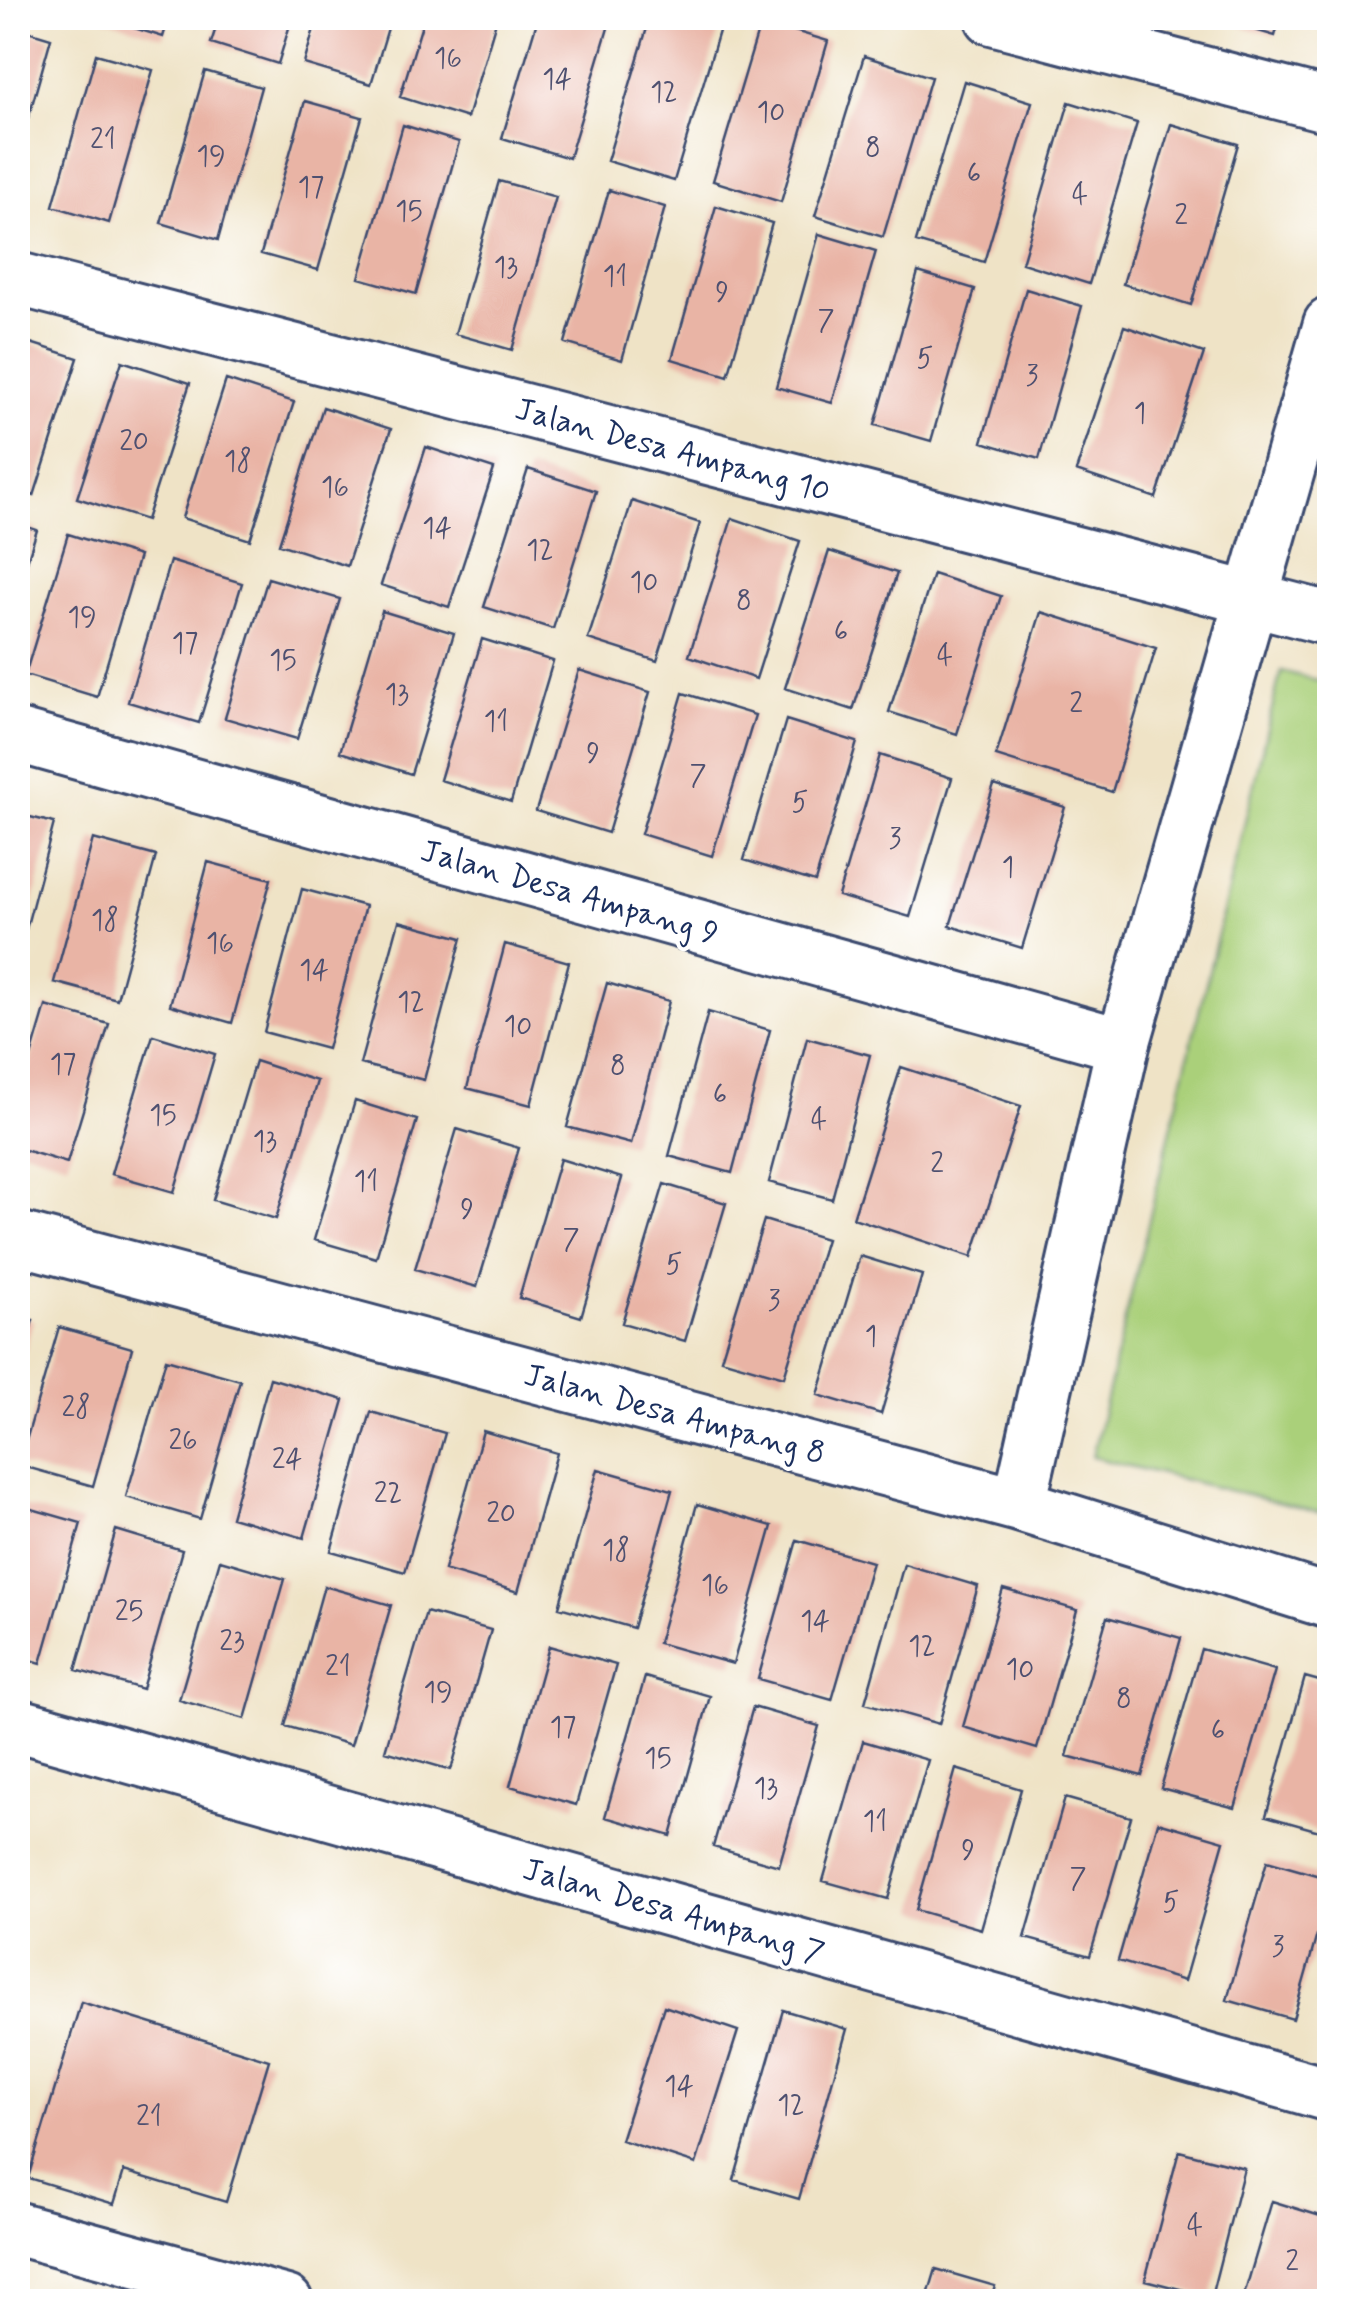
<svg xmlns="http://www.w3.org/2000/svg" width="1347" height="2319" font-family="Mynerve,sans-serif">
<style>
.green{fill:#aad07a;stroke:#62806c;stroke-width:2.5}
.building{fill:#e9b4a5}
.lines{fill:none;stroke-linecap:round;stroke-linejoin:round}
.minor-casing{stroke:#3b4a6e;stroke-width:58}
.minor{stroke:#fff;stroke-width:52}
.labels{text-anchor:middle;stroke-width:8;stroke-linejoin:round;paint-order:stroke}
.number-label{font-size:28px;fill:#4e5070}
.street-label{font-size:32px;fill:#1b2f5e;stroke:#fff}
</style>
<rect width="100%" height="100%" fill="#fff"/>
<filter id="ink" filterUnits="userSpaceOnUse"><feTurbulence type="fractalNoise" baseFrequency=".01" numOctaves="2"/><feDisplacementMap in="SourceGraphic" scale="20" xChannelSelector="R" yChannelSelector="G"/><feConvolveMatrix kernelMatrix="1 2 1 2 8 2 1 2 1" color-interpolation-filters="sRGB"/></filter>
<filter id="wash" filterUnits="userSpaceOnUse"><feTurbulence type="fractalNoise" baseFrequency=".0048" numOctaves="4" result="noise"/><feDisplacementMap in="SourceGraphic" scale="40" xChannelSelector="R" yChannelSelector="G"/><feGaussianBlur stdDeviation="2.25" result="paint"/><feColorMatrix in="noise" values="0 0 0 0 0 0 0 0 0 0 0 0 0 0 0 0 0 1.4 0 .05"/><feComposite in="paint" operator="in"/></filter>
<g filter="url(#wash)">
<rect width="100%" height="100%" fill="#efe3c6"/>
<path class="green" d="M1281 671 1329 683V1515L1092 1457Z"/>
<g id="blocks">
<path class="building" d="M102 18H169L163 37Z
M219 18H292L278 64 211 43Z
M317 18H391L371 84 304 64Z
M424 18H497L467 118 400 97Z
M538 18H611L569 158 502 138Z
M650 18H711L722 21 674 181 607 161Z
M1214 18H1280L1275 36Z
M761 21 828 41 781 202 713 181Z
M18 28 51 38 19 151H18Z
M96 54 153 70 109 223 53 206Z
M864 56 931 77 883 237 815 216Z
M205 71 261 87 218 240 161 223Z
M964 81 1032 102 984 262 916 242Z
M305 101 362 117 318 270 261 254Z
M1069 102 1137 123 1089 284 1022 263Z
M1171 124 1238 144 1191 305 1123 284Z
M403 125 459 142 416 294 359 278Z
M499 181 556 197 512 350 455 334Z
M609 190 665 207 622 360 565 343Z
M716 206 772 223 728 376 672 359Z
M819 234 876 251 832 403 776 387Z
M918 272 975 289 931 441 875 425Z
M1026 289 1082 306 1039 459 982 442Z
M1124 326 1204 353 1156 498 1076 471Z
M18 339 78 358 34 496 18 491Z
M122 361 190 383 146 520 77 498Z
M226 380 294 402 250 540 182 518Z
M323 407 391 429 347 566 279 544Z
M426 447 494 469 449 607 381 585Z
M528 469 596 491 553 629 484 607Z
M632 501 700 523 657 661 588 639Z
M732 518 800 541 756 679 689 656Z
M18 524 37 530 18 590Z
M68 534 139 556 97 697 25 675Z
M829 551 897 573 853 710 785 688Z
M170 561 242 583 199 723 128 702Z
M933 574 1001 596 957 734 889 712Z
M268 578 340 599 297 739 225 718Z
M382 611 454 633 411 774 340 752Z
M1041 612 1156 648 1112 792 996 756Z
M482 639 553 661 511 802 440 780Z
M579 670 650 692 608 833 536 811Z
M683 693 755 715 712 856 641 834Z
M786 720 857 742 815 882 744 860Z
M880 755 952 778 910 917 838 896Z
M994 785 1065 807 1022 948 950 926Z
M18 814 54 823 19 956H18Z
M93 839 156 856 117 999 54 982Z
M208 862 271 879 232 1023 170 1005Z
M302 889 365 906 327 1049 264 1032Z
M399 921 462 938 424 1080 360 1064Z
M505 944 569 962 531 1105 467 1088Z
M607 983 669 1001 631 1144 567 1127Z
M46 1006 109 1024 67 1163 18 1148V1101Z
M708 1012 770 1030 732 1173 669 1156Z
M153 1035 215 1054 174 1192 111 1174Z
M807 1038 870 1055 832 1199 769 1182Z
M255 1061 317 1081 276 1219 213 1200Z
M901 1067 1021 1106 972 1257 853 1218Z
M355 1101 417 1120 376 1258 314 1240Z
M457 1129 519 1148 477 1287 415 1269Z
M560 1159 622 1178 581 1317 519 1298Z
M664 1184 726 1203 685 1341 622 1323Z
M764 1220 826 1239 784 1377 721 1359Z
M860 1256 922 1275 881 1414 818 1395Z
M18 1316 33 1320 19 1373H18Z
M59 1327 132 1348 93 1486 19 1465Z
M166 1359 240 1380 200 1519 126 1497Z
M270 1378 344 1400 304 1538 231 1517Z
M371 1412 445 1433 405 1572 331 1551Z
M483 1431 557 1453 518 1592 444 1570Z
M598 1469 672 1490 633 1628 559 1607Z
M697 1504 772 1526 733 1664 658 1643Z
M18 1505 81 1523 41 1663 18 1656Z
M116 1530 182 1550 142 1689 76 1670Z
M797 1540 872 1562 832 1700 758 1679Z
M220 1560 285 1579 245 1719 179 1700Z
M904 1564 978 1586 939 1724 865 1703Z
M324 1586 391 1605 351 1745 285 1726Z
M1003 1589 1077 1610 1037 1749 963 1727Z
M426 1612 491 1630 451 1770 385 1751Z
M1107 1617 1181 1638 1142 1776 1067 1756Z
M549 1646 616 1665 576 1805 510 1786Z
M1201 1649 1275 1670 1235 1808 1161 1788Z
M645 1677 710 1696 671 1836 605 1817Z
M1305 1677 1330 1684V1834L1266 1816Z
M753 1707 819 1726 779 1866 713 1847Z
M863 1741 928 1760 888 1899 823 1881Z
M956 1769 1021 1789 981 1929 916 1910Z
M1065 1798 1131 1817 1090 1956 1025 1938Z
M1158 1822 1224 1841 1184 1981 1118 1961Z
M1267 1861 1330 1879V1889L1293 2019 1227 2000Z
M81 2002 269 2060 226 2202 124 2171 114 2204 28 2178Z
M664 2006 738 2031 696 2164 621 2140Z
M783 2010 847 2029 799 2199 734 2180Z
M1179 2151 1244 2168 1211 2297 1145 2280Z
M1272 2201 1330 2219V2302H1242Z
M936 2269 995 2286 990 2302H926Z"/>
</g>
</g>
<g filter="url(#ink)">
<use href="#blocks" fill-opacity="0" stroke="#3b4a6e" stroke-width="2.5"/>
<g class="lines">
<g class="minor-casing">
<path id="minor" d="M992 18 1330 106
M18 279 1330 619
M18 736 1123 1045
M18 1238 1019 1505 1330 1602
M1019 1505 1123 1045 1330 324
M18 1725 1330 2095
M18 2229 286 2302"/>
</g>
<use href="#minor" class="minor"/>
</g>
</g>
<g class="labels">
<g class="number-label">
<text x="448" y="67">16</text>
<text x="557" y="88">14</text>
<text x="664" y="101">12</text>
<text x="771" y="121">10</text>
<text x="103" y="148">21</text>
<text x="873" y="156">8</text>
<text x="211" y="165">19</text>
<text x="974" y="182">6</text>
<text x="311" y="196">17</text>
<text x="1080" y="203">4</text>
<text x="409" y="220">15</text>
<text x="1181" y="224">2</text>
<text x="506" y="276">13</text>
<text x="615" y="285">11</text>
<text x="722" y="301">9</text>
<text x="826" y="329">7</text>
<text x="925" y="367">5</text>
<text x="1032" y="384">3</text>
<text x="1140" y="422">1</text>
<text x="134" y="450">20</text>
<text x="238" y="470">18</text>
<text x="335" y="496">16</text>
<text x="437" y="537">14</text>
<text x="540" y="559">12</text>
<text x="644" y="591">10</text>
<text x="744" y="609">8</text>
<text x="82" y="626">19</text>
<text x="841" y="640">6</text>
<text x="185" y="652">17</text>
<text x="945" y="664">4</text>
<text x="283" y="669">15</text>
<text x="397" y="703">13</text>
<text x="1076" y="712">2</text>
<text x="496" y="730">11</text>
<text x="593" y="762">9</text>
<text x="698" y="784">7</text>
<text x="800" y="811">5</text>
<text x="895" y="847">3</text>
<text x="1008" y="876">1</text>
<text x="105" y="929">18</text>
<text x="220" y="952">16</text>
<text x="314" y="979">14</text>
<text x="411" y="1011">12</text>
<text x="518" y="1035">10</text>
<text x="63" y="1073">17</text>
<text x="618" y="1074">8</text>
<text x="720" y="1103">6</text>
<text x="163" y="1124">15</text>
<text x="819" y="1128">4</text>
<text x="265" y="1150">13</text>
<text x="937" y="1172">2</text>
<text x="366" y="1190">11</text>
<text x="467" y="1218">9</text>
<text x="571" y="1248">7</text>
<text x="674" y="1273">5</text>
<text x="774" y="1309">3</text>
<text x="871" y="1345">1</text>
<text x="76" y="1416">28</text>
<text x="183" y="1449">26</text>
<text x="287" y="1468">24</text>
<text x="388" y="1502">22</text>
<text x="501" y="1522">20</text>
<text x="616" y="1559">18</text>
<text x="715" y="1594">16</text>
<text x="129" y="1620">25</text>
<text x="815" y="1630">14</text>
<text x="232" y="1650">23</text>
<text x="922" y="1655">12</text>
<text x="338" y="1675">21</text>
<text x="1020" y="1678">10</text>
<text x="438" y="1701">19</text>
<text x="1124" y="1707">8</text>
<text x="563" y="1736">17</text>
<text x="1218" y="1739">6</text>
<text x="658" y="1767">15</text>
<text x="766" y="1797">13</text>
<text x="875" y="1830">11</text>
<text x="968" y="1859">9</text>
<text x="1078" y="1887">7</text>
<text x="1171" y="1911">5</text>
<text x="1278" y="1955">3</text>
<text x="679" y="2095">14</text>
<text x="791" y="2114">12</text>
<text x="149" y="2125">21</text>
<text x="1195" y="2234">4</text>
<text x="1292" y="2270">2</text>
</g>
<g class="street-label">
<text transform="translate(673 449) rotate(15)" y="11">Jalan Desa Ampang 10</text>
<text transform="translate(570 891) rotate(16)" y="11">Jalan Desa Ampang 9</text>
<text transform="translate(675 1413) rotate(15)" y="11">Jalan Desa Ampang 8</text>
<text transform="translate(674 1910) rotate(16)" y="11">Jalan Desa Ampang 7</text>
</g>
</g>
<rect width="1347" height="2319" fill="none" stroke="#fff" stroke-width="60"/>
</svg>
